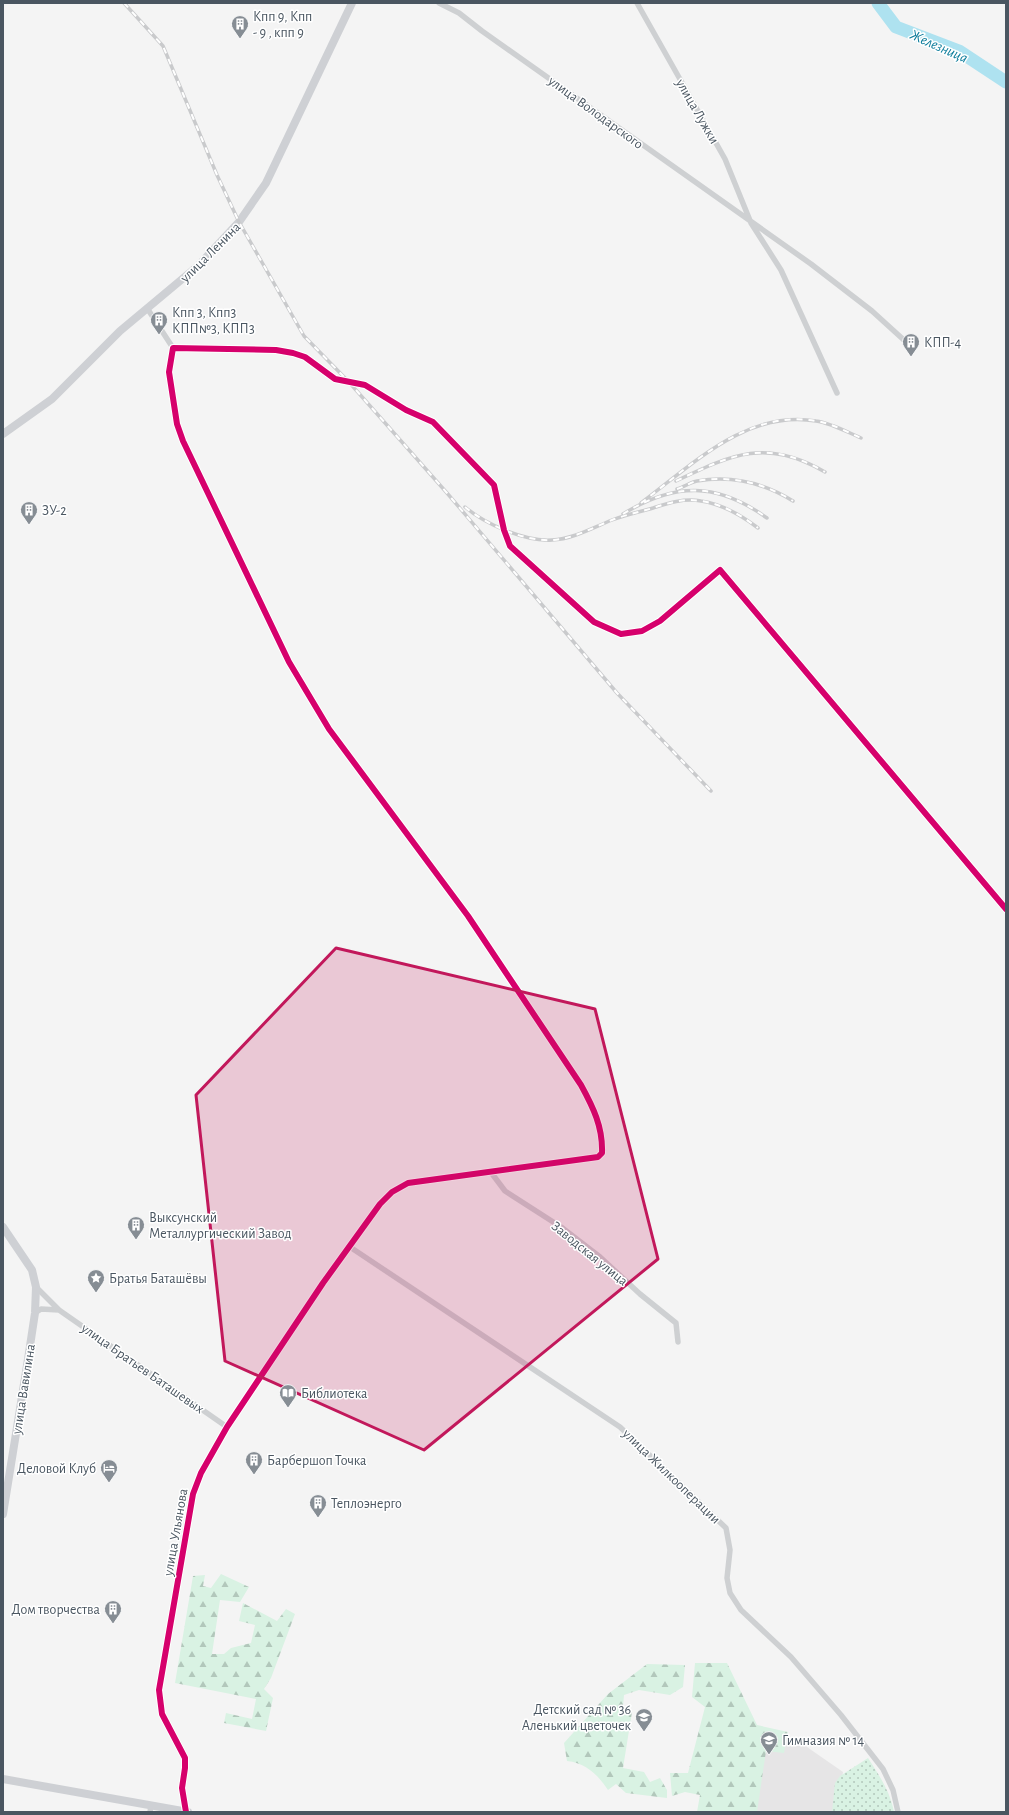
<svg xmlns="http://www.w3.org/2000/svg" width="1009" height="1815" font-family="'Alegreya Sans',sans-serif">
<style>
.education{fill:#e6e5e6}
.grass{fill:url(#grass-dots)}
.forest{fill:url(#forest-firs)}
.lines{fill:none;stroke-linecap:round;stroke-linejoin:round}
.river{stroke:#aee2f0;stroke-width:13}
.street{stroke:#ced0d2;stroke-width:5.5}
.secondary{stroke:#ced0d4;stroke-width:8}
.rail-casing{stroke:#c9cacc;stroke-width:3.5}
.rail{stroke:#fff;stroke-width:2;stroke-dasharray:6;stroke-linecap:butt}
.cycleway-casing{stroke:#fff;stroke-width:8}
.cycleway{stroke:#d6006c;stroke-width:6}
.marked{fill:#c2185b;fill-opacity:0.2;stroke:#c2185b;stroke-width:3;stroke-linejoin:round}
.labels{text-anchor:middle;stroke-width:3;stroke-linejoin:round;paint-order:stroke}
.poi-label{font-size:14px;fill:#4a5661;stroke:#fff;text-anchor:start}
.street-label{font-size:14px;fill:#4a5661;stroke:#fff}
.water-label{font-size:15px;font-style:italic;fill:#0c7c9b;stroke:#fff}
</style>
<defs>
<pattern id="grass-dots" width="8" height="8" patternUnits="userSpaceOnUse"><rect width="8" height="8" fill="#d9f2e3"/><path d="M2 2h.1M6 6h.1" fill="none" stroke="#b2c7bb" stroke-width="1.8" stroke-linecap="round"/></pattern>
<pattern id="forest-firs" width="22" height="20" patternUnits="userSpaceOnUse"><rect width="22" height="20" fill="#d9f2e3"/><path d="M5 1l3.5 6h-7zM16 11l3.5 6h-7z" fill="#b2c7bb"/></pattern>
</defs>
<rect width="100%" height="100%" fill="#f4f4f4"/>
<path class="education" d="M724 1727 794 1738 843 1772 836 1812H711Z"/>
<path class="grass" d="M868 1758C879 1775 890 1791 894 1812H832L835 1783 840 1776Z"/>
<path class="forest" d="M221 1574 249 1587 240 1602 220 1600 212 1654H224L231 1648 251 1643 255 1625 239 1621 243 1603 277 1621 286 1609 295 1614 271 1678 264 1689 273 1698 266 1731 224 1723 226 1713 252 1719 256 1699 175 1683 193 1576 205 1575 203 1586 211 1588Z
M695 1663H727L757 1725 788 1732 784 1753 766 1751 757 1812H697L700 1795 685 1792 672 1796 670 1773H688L705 1707 692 1697Z
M647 1664 685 1665 683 1687 670 1695 639 1690 624 1695 623 1706 632 1712 623 1768 644 1772 650 1782 660 1778 667 1790V1798L626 1793 616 1784 608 1790C598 1775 586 1763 567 1761L564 1743 608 1694Z"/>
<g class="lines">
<path class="river" d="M878 3 896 27 959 51 1006 82"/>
<path class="street" d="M439 3 459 13 482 31 811 264 872 311 905 341
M637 3 725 159 751 223 781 270 837 393
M147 308 173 348
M490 1171 505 1191 561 1227 600 1257 640 1294 676 1323 678 1342
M350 1247 620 1427 726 1528 730 1550 727 1578 730 1593 741 1610 791 1657 841 1715 883 1769 893 1790 898 1812
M36 1287 59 1310 227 1427
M35 1313 41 1309 59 1310
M150 1812 151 1806
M186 1812 182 1788 185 1768V1758L162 1714 159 1690 193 1494 201 1473 227 1427 323 1283 380 1204 392 1192 408 1183 598 1157 602 1153C603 1127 593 1107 581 1085L468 916 329 729 289 662 183 441 177 424 169 372 173 348 276 350 293 353 305 357 335 379 365 385 406 410 433 422 494 485 504 530 510 546 594 622 621 634 642 631 660 621 720 570 1006 909"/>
<path class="secondary" d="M3 434 52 399 120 331 199 265 239 222 266 183 352 3
M3 1227 32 1270 36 1287 35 1313 28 1359 3 1514
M3 1779 188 1812"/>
<g class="rail-casing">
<path id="rail" d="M124 3 163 46 217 175 239 222 304 336 348 381 447 493 617 693 711 791
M676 481C733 454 766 438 825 472
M677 489C684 487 691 482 697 481 732 475 764 483 793 501
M641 503C692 465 747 409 816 421 831 423 847 432 861 438
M465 507C485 524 525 542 552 540 573 539 592 528 612 520 625 515 639 512 653 508 668 503 684 498 701 501 722 504 741 515 758 528
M623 514C675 482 717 482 767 518"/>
</g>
<use href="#rail" class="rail"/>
<g class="cycleway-casing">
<path id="cycleway" d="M186 1812 182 1788 185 1768V1758L162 1714 159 1690 193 1494 201 1473 227 1427 323 1283 380 1204 392 1192 408 1183 598 1157 602 1153C603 1127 593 1107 581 1085L468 916 329 729 289 662 183 441 177 424 169 372 173 348 276 350 293 353 305 357 335 379 365 385 406 410 433 422 494 485 504 530 510 546 594 622 621 634 642 631 660 621 720 570 1006 909"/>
</g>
<use href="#cycleway" class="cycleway"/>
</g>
<path class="marked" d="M336 948 595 1009 658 1259 424 1450 225 1361 196 1095Z"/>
<defs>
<g id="building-pin" transform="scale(0.9)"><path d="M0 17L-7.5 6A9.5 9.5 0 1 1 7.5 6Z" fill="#868d94" stroke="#fff"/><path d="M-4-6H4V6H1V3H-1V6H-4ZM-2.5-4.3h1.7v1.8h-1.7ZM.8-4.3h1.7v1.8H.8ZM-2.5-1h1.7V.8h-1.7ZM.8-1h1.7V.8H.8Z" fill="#fff"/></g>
<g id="sight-pin" transform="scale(0.9)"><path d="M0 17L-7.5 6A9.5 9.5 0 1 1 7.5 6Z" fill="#868d94" stroke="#fff"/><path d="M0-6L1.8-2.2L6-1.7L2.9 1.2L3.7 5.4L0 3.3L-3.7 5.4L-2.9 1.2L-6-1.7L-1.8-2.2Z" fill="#fff"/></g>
<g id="library-pin" transform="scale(0.9)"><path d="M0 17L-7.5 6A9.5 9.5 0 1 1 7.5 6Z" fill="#868d94" stroke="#fff"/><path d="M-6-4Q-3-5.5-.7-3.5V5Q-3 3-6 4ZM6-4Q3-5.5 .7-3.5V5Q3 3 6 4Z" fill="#fff"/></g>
<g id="hotel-pin" transform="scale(0.9)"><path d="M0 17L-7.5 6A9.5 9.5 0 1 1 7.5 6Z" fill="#868d94" stroke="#fff"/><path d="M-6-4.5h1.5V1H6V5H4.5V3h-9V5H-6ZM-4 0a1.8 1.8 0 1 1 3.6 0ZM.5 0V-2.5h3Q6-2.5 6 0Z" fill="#fff"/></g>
<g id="school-pin" transform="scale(0.9)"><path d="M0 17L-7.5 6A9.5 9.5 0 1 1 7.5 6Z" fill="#868d94" stroke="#fff"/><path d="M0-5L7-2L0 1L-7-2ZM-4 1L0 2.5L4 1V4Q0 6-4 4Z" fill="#fff"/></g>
</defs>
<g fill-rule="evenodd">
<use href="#building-pin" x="240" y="24"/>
<use href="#building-pin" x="159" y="320"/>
<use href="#building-pin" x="911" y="342"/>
<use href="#building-pin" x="29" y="510"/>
<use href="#building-pin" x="136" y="1225"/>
<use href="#sight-pin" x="96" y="1278"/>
<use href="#library-pin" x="288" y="1393"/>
<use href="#building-pin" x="254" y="1460"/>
<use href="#hotel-pin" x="109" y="1468"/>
<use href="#building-pin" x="318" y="1503"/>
<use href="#building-pin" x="113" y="1609"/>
<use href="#school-pin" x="644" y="1717"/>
<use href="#school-pin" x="769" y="1740"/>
</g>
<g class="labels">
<g class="poi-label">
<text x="253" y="21">Кпп 9, Кпп<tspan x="253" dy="16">- 9 , кпп 9</tspan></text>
<text x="172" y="317">Кпп 3, Кпп3<tspan x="172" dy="16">КПП№3, КПП3</tspan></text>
<text x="924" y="347">КПП-4</text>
<text x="42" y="515">ЗУ-2</text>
<text x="149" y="1222">Выксунский<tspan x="149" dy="16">Металлургический Завод</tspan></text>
<text x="109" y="1283">Братья Баташёвы</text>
<text x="301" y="1398">Библиотека</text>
<text x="267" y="1465">Барбершоп Точка</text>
<text x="96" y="1473" text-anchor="end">Деловой Клуб</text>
<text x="331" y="1508">Теплоэнерго</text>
<text x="100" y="1614" text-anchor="end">Дом творчества</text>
<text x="631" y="1714" text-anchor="end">Детский сад № 36<tspan x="631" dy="16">Аленький цветочек</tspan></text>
<text x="782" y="1745">Гимназия № 14</text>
</g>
<g class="street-label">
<text transform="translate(698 111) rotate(60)" y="5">улица Лужки</text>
<text transform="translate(596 112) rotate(36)" y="5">улица Володарского</text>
<text transform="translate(210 252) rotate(-45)" y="5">улица Ленина</text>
<text transform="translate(590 1253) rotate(39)" y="5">Заводская улица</text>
<text transform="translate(143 1368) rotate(35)" y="5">улица Братьев Баташевых</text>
<text transform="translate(23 1389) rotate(-81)" y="5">улица Вавилина</text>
<text transform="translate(672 1476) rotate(44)" y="5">улица Жилкооперации</text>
<text transform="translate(175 1532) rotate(-80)" y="5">улица Ульянова</text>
</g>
<g class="water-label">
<text transform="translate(939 46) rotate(24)" y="5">Железница</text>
</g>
</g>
<rect width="1009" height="1815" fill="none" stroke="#4a5661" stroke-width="8"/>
</svg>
